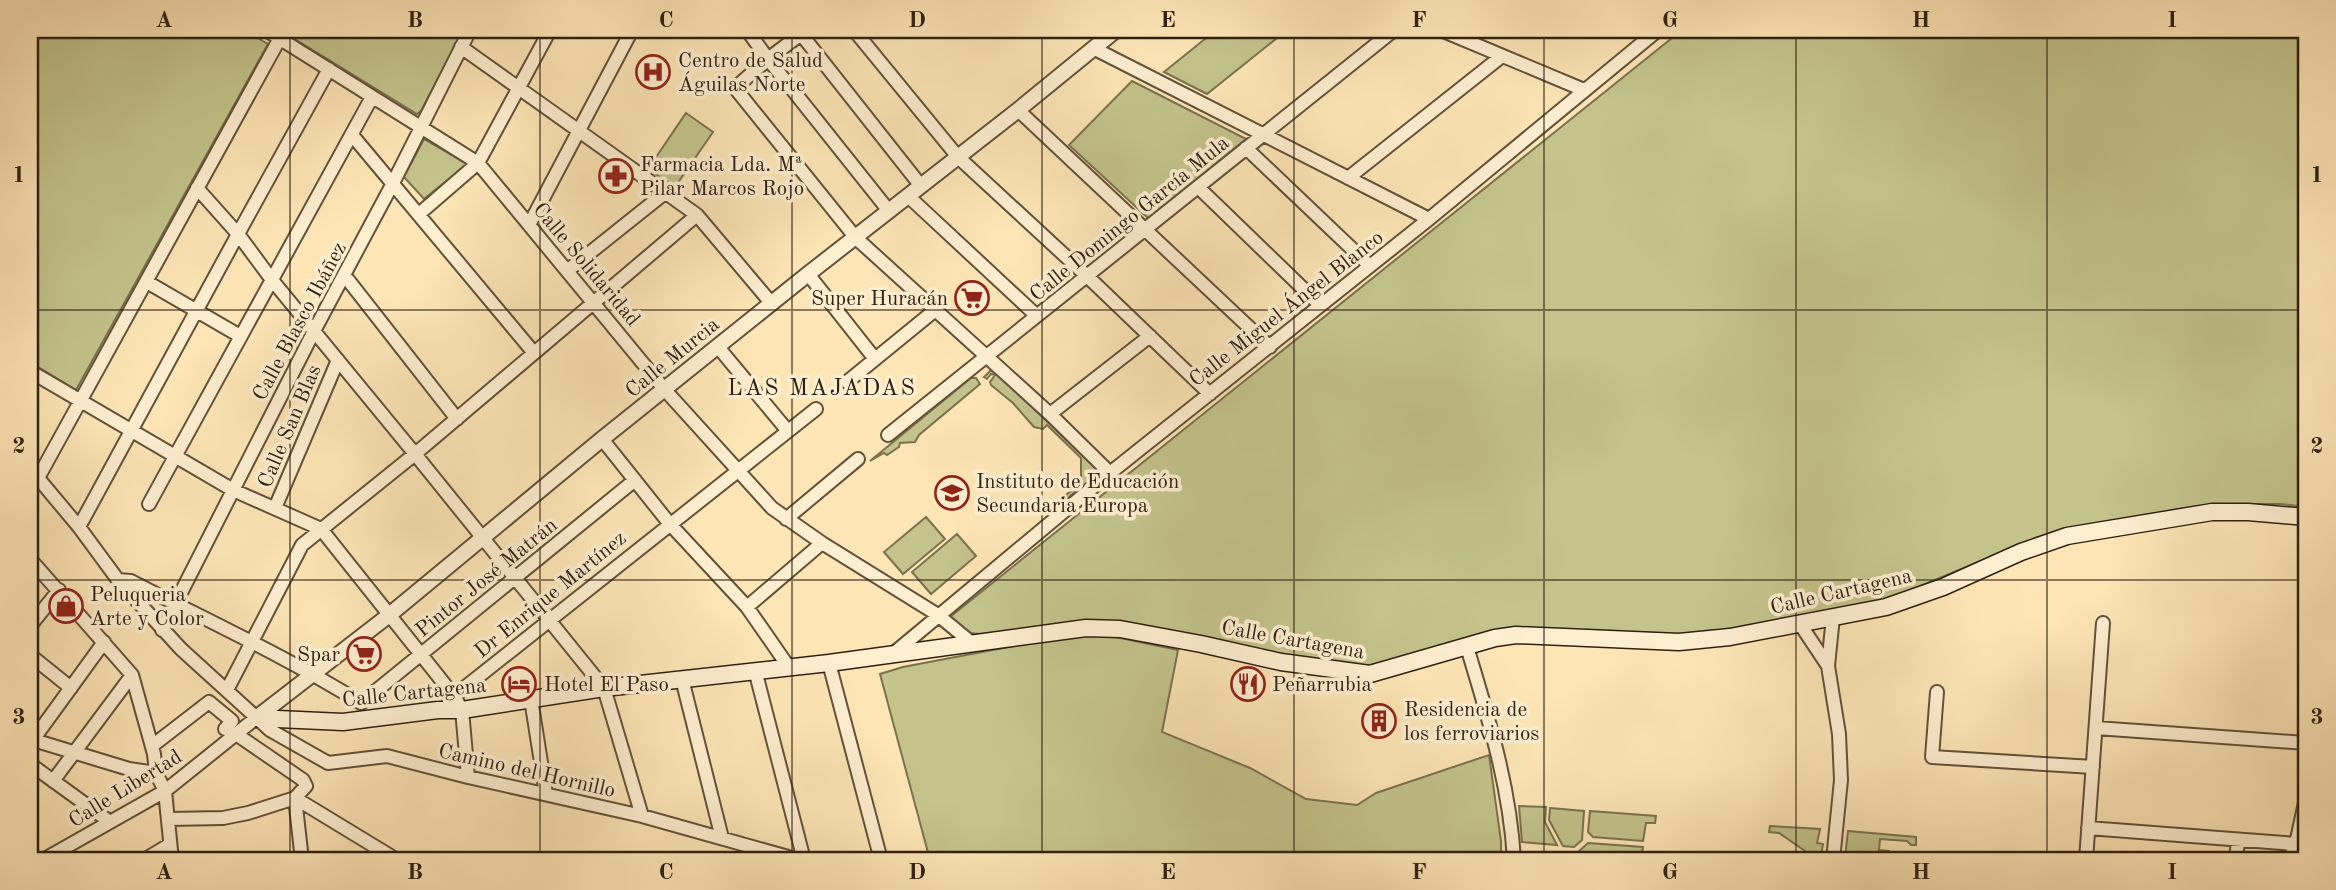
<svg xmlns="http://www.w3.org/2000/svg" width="2336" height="890" font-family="'Old Standard TT',serif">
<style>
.green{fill:#c3c38b;stroke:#7a724e;stroke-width:2}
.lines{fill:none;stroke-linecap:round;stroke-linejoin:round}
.minor-casing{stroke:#63513a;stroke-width:16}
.tertiary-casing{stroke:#63513a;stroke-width:18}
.secondary-casing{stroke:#302011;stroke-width:19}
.minor{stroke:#feeed0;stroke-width:12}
.tertiary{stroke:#feeed0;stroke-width:14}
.secondary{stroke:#feeed0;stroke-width:16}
.grid{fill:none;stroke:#302011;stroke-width:2;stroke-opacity:0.55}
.labels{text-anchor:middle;stroke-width:7;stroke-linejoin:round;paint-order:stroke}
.poi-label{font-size:21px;fill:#302011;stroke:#feeed0;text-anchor:start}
.street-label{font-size:21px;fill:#302011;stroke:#feeed0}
.neighbourhood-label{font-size:23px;letter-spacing:2px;fill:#302011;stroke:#feeed0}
.neatline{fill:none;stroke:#302011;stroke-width:2.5}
.grid-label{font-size:23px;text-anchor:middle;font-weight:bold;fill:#302011}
</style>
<rect width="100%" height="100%" fill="#fde5b6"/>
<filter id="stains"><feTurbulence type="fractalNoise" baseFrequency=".00286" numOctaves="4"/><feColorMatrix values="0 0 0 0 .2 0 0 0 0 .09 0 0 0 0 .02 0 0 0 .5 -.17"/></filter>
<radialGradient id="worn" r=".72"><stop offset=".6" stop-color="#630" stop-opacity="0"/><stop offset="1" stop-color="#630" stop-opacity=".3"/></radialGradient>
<path class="green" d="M30 30H244L268 44 76 390 30 362Z
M280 30H464L421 111 417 114Z
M1216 30H1287L1207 94 1164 72Z
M1682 30H2306V507L2281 504H2231L2190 507 2064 531 2024 543 1889 599 1786 620 1686 636 1537 629 1491 631 1439 650 1361 668 1088 621 981 634 968 633 950 617Z
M1132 81 1246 139 1149 219 1069 145Z
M686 113 713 132 675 187 648 169Z
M424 139 467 164 424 199 404 177Z
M992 369 1100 472 1064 501 1061 499 1081 483V458L1047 425 1043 429 1034 427 1013 403 991 385 990 382 995 375 991 374 987 379 984 377Z
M971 378H976L980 384 919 435 915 442 900 443 899 447 887 455 884 453 870 461Z
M926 517 945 539 903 574 884 552Z
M957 534 976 556 931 594 912 572Z
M1101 634 1178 650 1162 732 1250 768 1306 799 1357 805 1376 793 1489 755 1501 841V860H930L880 674 903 667 1024 644Z
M1519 806 1546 807 1545 822 1557 845 1522 842Z
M1550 808 1584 811 1582 840 1574 847 1563 846 1549 820Z
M1590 811 1656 816 1655 823H1646L1643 841 1593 837 1588 832Z
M1770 826 1820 829 1817 843 1823 844 1821 855 1805 854V851L1779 833 1769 832Z
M1848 831 1916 837V845H1911L1907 841 1880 839 1879 850 1889 851V856L1878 860 1845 857Z
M1588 843 1643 847 1641 860H1576L1577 853Z"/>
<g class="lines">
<g class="minor-casing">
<path id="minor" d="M266 30 478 163 665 390 772 508 822 543 938 615 973 644
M747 30 768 59 735 88 856 238 1050 414 1110 473
M854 30 958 157 1087 276 1210 394
M1441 30 1584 90
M461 47 697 215 772 304
M1093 48 1429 219
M329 69 238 234 272 280 415 454 697 215
M1018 110 1270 347
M352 135 534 353
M1246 148 1370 266
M1348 178 1502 56
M1198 187 1320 305
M908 196 1037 316
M889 211 768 59 801 34 921 186
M419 214 478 163 550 30
M529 225 632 30
M567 271 666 192
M808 274 875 359
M345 276 457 419
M147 282 240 336
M718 347 787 430
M30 378 33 373 233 490 321 529 454 696 462 710 468 777
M847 382 934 311
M1050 414 1150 336
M888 435 1394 30
M602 439 669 523 747 607 788 666
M30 468 38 478 280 38
M38 478 79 527 118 580 181 649 270 730 328 763 387 756 468 777 642 816 799 860
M149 504 372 97
M275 508 338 360
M786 519 858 459
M79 527 238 234 197 188
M30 559 132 675 154 754 156 773 165 791 172 860
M118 580 131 581C208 621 287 657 361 703
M747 607 822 543
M1800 624 1828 666
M30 626 59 590
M162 630 314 331 393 183 470 30
M1467 647C1488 717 1510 786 1514 860
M894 653 1110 473 1429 219 1658 30
M30 655 71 688
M829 663 881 860
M755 670 804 860
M682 679 722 838
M227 690 302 545 415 454 604 688 642 816
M1937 692 1932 757 2093 767
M531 699 546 794
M449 700 816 409
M361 703 635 480
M2096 728 2306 743
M30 739 129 769 156 773
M30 744 104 642
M152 746 209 702 232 721 225 729
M30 764 110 822
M53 781 132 675
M295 798 397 860
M295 798 302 860
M168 819 223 818 248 813 295 798 306 786 303 780 236 734
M2088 828 2296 844
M43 860 165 791 256 718
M144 860 169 845
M1833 860 1841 780 1839 734 1828 666 1833 617
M2086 860 2103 623
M2236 860 2238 840
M2289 860 2296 844 2306 798"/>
</g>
<g class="tertiary-casing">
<path id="tertiary" d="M256 718 388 616 602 439 808 274 1018 110 1116 30"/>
</g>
<g class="secondary-casing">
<path id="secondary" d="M256 718 343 722 438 710H462L604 688 829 663 1086 628 1120 629 1201 644 1281 662 1370 674 1495 638 1516 635 1679 642 1730 637 1886 607 1943 587 2021 552 2067 536 2212 512H2248L2306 517"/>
</g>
<use href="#minor" class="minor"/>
<use href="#tertiary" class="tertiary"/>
<use href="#secondary" class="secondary"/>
</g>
<path class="grid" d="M290 30V860M540 30V860M792 30V860M1042 30V860M1294 30V860M1544 30V860M1796 30V860M2047 30V860M30 310H2306M30 580H2306"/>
<defs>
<g id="hospital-ring" transform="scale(1.75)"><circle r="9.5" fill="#feeed0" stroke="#8f2418" stroke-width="1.5"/><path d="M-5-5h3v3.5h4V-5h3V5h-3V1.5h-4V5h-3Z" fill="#8f2418"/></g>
<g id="pharmacy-ring" transform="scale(1.75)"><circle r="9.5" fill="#feeed0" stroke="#8f2418" stroke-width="1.5"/><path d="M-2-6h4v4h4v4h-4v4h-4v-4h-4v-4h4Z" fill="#8f2418"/></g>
<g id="supermarket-ring" transform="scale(1.75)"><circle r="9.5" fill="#feeed0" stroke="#8f2418" stroke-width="1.5"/><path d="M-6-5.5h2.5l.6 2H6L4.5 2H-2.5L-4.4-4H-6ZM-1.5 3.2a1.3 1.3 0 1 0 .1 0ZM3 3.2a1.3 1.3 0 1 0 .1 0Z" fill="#8f2418"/></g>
<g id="school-ring" transform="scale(1.75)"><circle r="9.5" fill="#feeed0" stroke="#8f2418" stroke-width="1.5"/><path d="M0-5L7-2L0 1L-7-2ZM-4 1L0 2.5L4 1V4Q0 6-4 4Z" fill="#8f2418"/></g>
<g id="shop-ring" transform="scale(1.75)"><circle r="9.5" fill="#feeed0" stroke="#8f2418" stroke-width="1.5"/><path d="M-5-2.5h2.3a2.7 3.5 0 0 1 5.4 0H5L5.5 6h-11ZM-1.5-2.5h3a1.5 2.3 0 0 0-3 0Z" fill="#8f2418"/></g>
<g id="hotel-ring" transform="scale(1.75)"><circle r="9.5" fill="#feeed0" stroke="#8f2418" stroke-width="1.5"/><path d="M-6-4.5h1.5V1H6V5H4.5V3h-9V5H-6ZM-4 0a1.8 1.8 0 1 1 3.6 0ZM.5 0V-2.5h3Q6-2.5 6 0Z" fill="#8f2418"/></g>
<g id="restaurant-ring" transform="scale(1.75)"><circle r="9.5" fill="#feeed0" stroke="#8f2418" stroke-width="1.5"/><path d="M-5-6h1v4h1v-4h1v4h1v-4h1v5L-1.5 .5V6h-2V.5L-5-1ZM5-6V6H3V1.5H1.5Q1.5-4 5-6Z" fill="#8f2418"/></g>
<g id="building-ring" transform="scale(1.75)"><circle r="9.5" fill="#feeed0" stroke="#8f2418" stroke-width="1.5"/><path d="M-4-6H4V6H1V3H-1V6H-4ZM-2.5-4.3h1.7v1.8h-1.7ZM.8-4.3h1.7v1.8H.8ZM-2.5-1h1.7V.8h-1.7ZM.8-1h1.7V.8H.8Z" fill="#8f2418"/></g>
</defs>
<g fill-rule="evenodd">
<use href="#hospital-ring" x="653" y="72"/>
<use href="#pharmacy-ring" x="616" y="176"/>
<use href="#supermarket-ring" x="972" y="298"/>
<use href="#school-ring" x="952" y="493"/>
<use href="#shop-ring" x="66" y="606"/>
<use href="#supermarket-ring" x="364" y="654"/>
<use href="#hotel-ring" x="519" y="684"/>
<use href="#restaurant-ring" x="1248" y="684"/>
<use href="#building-ring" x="1379" y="721"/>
</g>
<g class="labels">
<g class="poi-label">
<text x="678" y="67">Centro de Salud<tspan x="678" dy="24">Águilas Norte</tspan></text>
<text x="640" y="171">Farmacia Lda. Mª<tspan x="640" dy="24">Pilar Marcos Rojo</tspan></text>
<text x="948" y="305" text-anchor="end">Super Huracán</text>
<text x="976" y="488">Instituto de Educación<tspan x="976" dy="24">Secundaria Europa</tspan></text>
<text x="90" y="601">Peluqueria<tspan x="90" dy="24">Arte y Color</tspan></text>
<text x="340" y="661" text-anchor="end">Spar</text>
<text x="544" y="691">Hotel El Paso</text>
<text x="1272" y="691">Peñarrubia</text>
<text x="1404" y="716">Residencia de<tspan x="1404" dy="24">los ferroviarios</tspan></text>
</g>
<g class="street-label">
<text transform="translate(1129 218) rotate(-39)" y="7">Calle Domingo García Mula</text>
<text transform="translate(587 264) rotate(50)" y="7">Calle Solidaridad</text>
<text transform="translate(1286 308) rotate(-38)" y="7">Calle Miguel Ángel Blanco</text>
<text transform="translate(299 321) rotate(-62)" y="7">Calle Blasco Ibáñez</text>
<text transform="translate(672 357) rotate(-39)" y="7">Calle Murcia</text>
<text transform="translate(289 426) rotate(-67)" y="7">Calle San Blas</text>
<text transform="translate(486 577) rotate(-39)" y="7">Pintor José Matrán</text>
<text transform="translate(1841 591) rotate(-13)" y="7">Calle Cartagena</text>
<text transform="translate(550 594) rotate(-39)" y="7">Dr Enrique Martínez</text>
<text transform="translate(1293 639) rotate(10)" y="7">Calle Cartagena</text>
<text transform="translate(414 692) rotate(-6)" y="7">Calle Cartagena</text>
<text transform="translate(527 770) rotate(13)" y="7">Camino del Hornillo</text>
<text transform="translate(125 788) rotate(-32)" y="7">Calle Libertad</text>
</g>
<g class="neighbourhood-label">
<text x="822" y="395">LAS MAJADAS</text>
</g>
</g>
<rect width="2336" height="890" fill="none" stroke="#fde5b6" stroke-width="77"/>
<rect x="38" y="38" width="2260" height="814" class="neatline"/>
<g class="grid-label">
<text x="164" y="27">A</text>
<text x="415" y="27">B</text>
<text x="666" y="27">C</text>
<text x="917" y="27">D</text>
<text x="1168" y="27">E</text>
<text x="1419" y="27">F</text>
<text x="1670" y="27">G</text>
<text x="1921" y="27">H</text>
<text x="2172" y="27">I</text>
<text x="19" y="182">1</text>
<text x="2317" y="182">1</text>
<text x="19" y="453">2</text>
<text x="2317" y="453">2</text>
<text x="19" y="724">3</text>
<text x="2317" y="724">3</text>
<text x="164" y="879">A</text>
<text x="415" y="879">B</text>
<text x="666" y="879">C</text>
<text x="917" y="879">D</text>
<text x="1168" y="879">E</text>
<text x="1419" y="879">F</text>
<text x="1670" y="879">G</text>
<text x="1921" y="879">H</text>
<text x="2172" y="879">I</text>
</g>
<rect width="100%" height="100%" filter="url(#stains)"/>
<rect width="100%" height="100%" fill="url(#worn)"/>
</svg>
